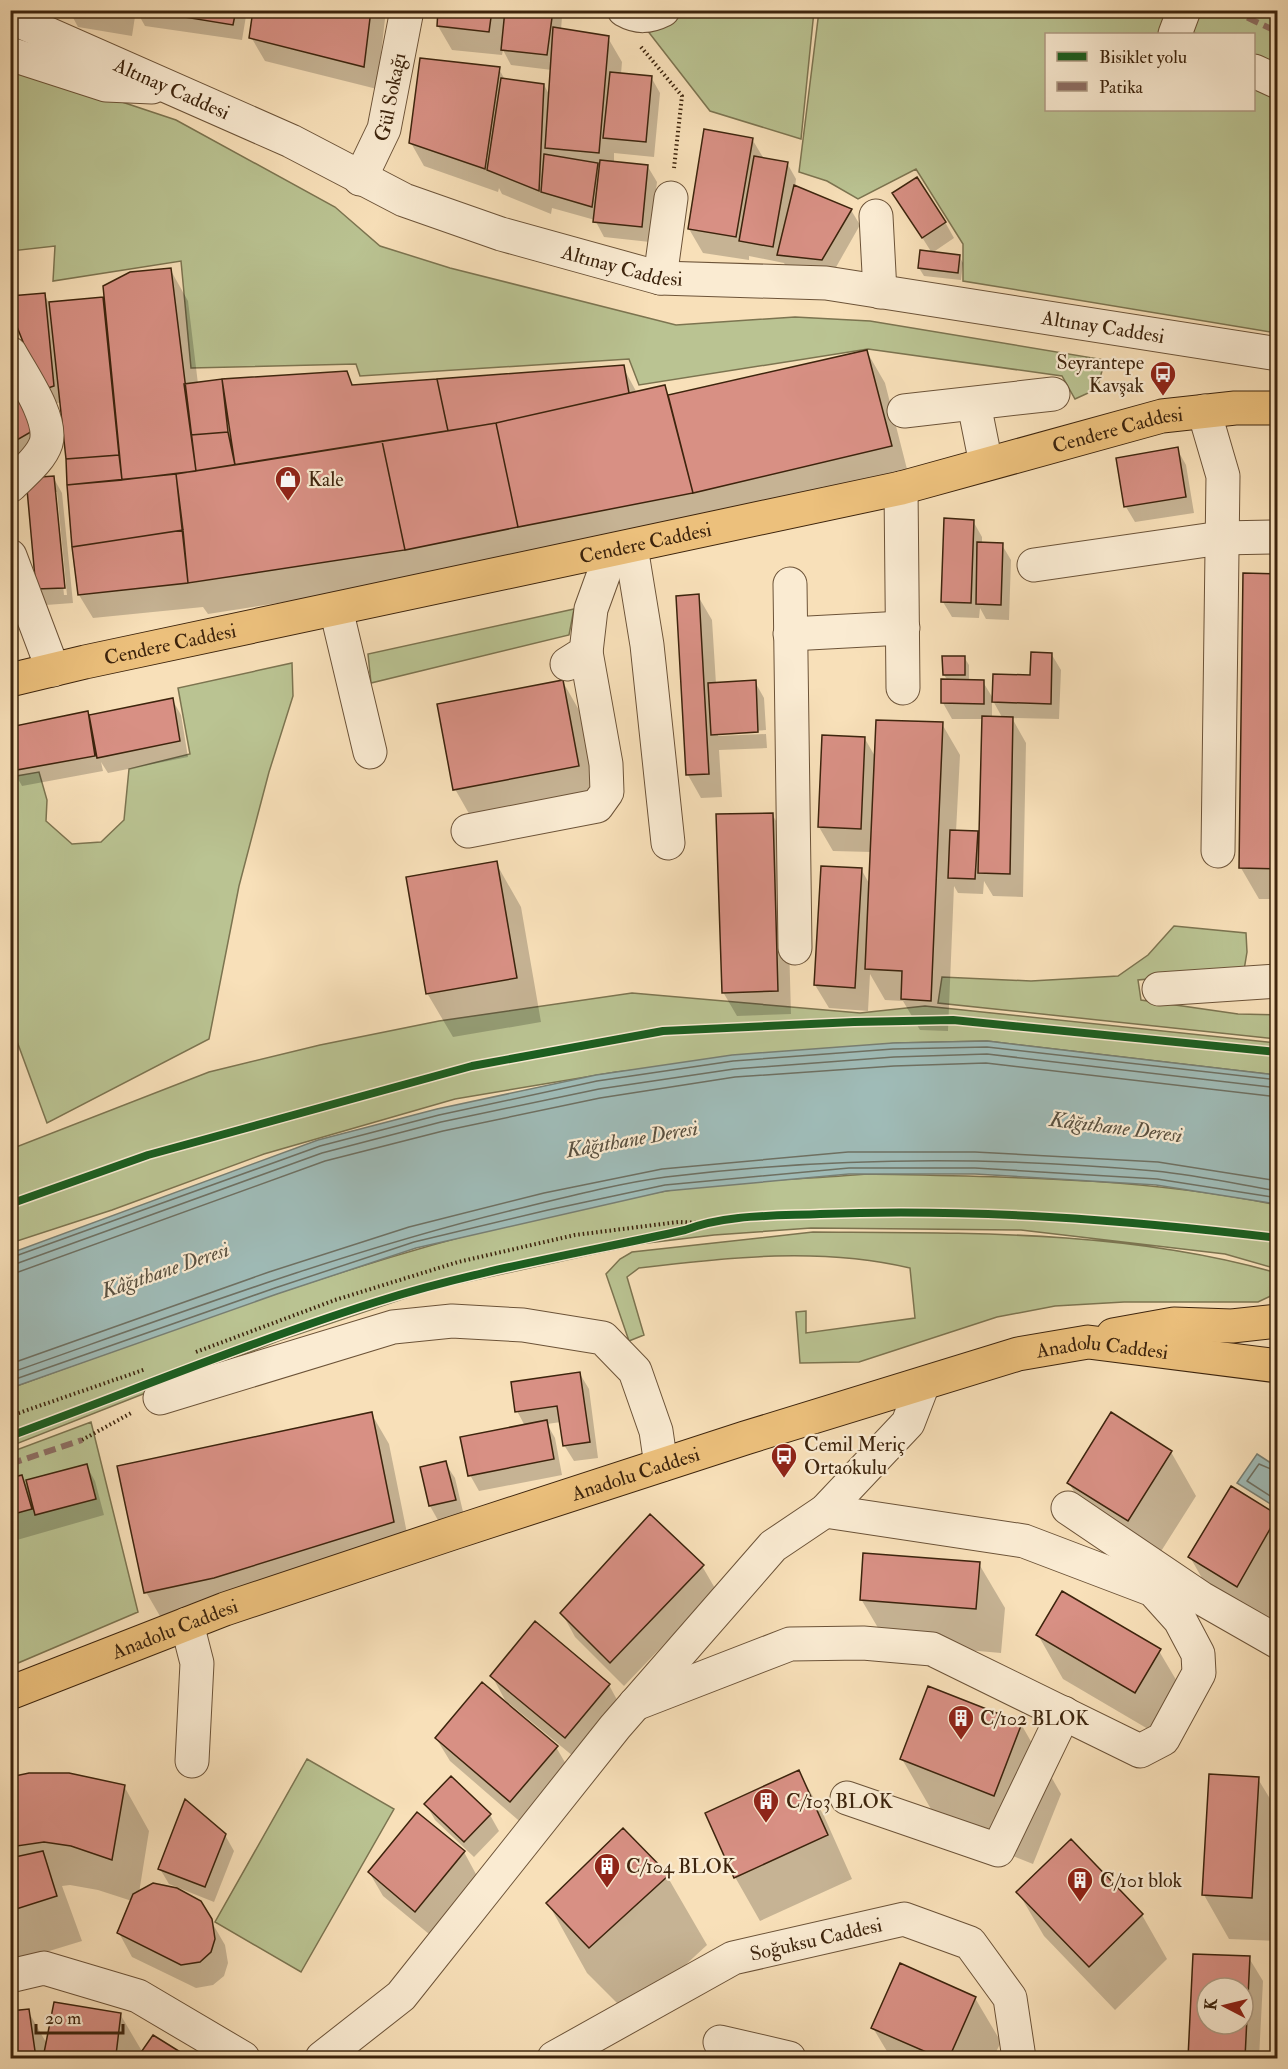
<svg xmlns="http://www.w3.org/2000/svg" width="1288" height="2069" font-family="'IM FELL Double Pica',serif">
<style>
.green{fill:#bac392;stroke:#7c7450;stroke-width:1.5}
.water{fill:#9fbbb7;stroke:#787f73;stroke-width:1.5}
.shadow{fill:#0003;fill-rule:evenodd}
.lines{fill:none;stroke-linecap:round;stroke-linejoin:round}
.shore{stroke:#6e7062;stroke-width:1.5}
.building{fill:#d89084;stroke:#3d240d;stroke-width:1.5;fill-rule:evenodd}
.minor-casing{stroke:#6c5338;stroke-width:35}
.major-casing{stroke:#3d240d;stroke-width:35}
.path{stroke:#3d240d;stroke-width:4;stroke-dasharray:1.5 3;stroke-linecap:butt}
.minor{stroke:#faebd2;stroke-width:33}
.major{stroke:#ecc07c;stroke-width:33}
.quiet{stroke:#8d6e63;stroke-width:6;stroke-dasharray:12 6;stroke-linecap:butt}
.cycleway-casing{stroke:#faebd2;stroke-width:11}
.cycleway{stroke:#1b5e20;stroke-width:8}
.labels{text-anchor:middle;stroke-width:4.5;stroke-linejoin:round;paint-order:stroke}
.street-label{font-size:20px;fill:#3d240d;stroke:#faebd2}
.poi-label{font-size:20px;fill:#3d240d;stroke:#faebd2;text-anchor:start}
.water-label{font-size:21px;font-style:italic;fill:#5a5140;stroke:#faebd2}
</style>
<rect width="100%" height="100%" fill="#f8e0b9"/>
<filter id="stains"><feTurbulence type="fractalNoise" baseFrequency=".00333" numOctaves="4"/><feColorMatrix values="0 0 0 0 .2 0 0 0 0 .09 0 0 0 0 .02 0 0 0 .5 -.17"/></filter>
<radialGradient id="worn" r=".72"><stop offset=".6" stop-color="#630" stop-opacity="0"/><stop offset="1" stop-color="#630" stop-opacity=".3"/></radialGradient>
<path class="green" d="M685 11H814L801 139 710 111 647 30Z
M819 11H1171L1164 34H1046V110H1254V84L1277 93V333L963 281V244L916 169 858 199 827 181 799 172Z
M1190 11H1277V73L1254 61V34H1197L1184 28Z
M11 65 176 120 335 207 380 246 450 268 676 325 795 317 870 321 1105 360 1097 389 1075 399 1062 376 868 349 639 385 629 359 360 376 356 364 191 368 181 261 53 281 55 246 11 251Z
M574 609 569 635 371 683 368 654Z
M292 663 293 696 269 772 239 886 209 1039 47 1123 11 1025V777L39 772 47 800 46 821 72 844 101 842 124 820 129 769 190 754 178 688Z
M1174 926 1246 933 1247 952 1244 970 1138 980 1141 1000 1238 1014 1277 1015V1039L938 1003 942 977 1031 981 1118 976 1148 955Z
M632 993 860 1013 925 1006 1277 1043V1075L987 1041 897 1043 616 1072 455 1099 264 1154 112 1210 11 1243V1149L209 1072 320 1045 439 1021Z
M867 1174C1005 1177 1142 1177 1277 1205V1269L1225 1254 1021 1230 811 1228 714 1235 639 1244 429 1290 278 1341 11 1446V1388C223 1311 436 1231 660 1192 728 1180 799 1180 867 1174Z
M813 1232C968 1233 1128 1230 1277 1273V1293L1258 1302H1124L1055 1306 997 1317 859 1362 800 1363 796 1312 806 1311V1333L915 1318 910 1268C821 1247 729 1257 639 1268L627 1277 644 1335 629 1341 606 1274 620 1259 632 1252Z
M91 1422 138 1612 11 1666V1452Z
M307 1759 394 1809 301 1972 215 1922Z"/>
<path class="water" d="M987 1041 1277 1075V1204L1156 1185 975 1174H849L666 1191 416 1248 277 1294 11 1388V1253L318 1140 437 1109 596 1075 732 1055 893 1043Z
M1257 1454 1277 1467V1508L1237 1483Z"/>
<path class="shadow" d="M69 10H136L132 36 78 27Z
M136 10H247L242 40 145 26Z
M254 10H386L377 89 265 61 251 37Z
M440 10H558L562 17 561 30 608 38 622 62 621 74 651 77 660 93 654 157 614 153V163L648 167 657 182 650 242 604 237 595 220 552 208 551 214 502 194 499 188 498 192 424 166 411 143 499 69 505 80 544 85 550 96 552 70 511 65 503 50 502 55 452 50 438 26Z
M629 10H692L656 30Z
M752 139 764 159 787 163 796 179 795 187 851 210 860 225 831 276 788 270 784 263 749 256V260L703 253 689 229Z
M904 209 945 222 954 238 932 253Z
M921 252 959 256 963 263 961 280 924 276 919 268Z
M170 269 188 301 198 384 346 373 354 386 623 367 637 393 664 387 670 396 867 352 885 383 909 477 424 580 208 614 203 607 93 618 79 595 61 402 52 405 43 389 44 294 49 303 102 298 106 305Z
M10 390 35 429 10 484Z
M1177 449 1186 465 1194 513 1135 522 1126 507Z
M53 477 62 493 73 603 46 605 37 589ZM54 492H57L67 595H64Z
M973 521 982 537V544L1002 545 1011 560 1009 620 986 619 980 608 979 618 952 617 943 602Z
M1244 575H1278V899H1259L1241 868Z
M698 596 712 620 716 684 755 682 764 698 766 730 718 733V736L766 734 767 748 719 750 722 797 701 798 688 775Z
M1052 655 1061 670 1059 719 1012 718 1026 743 1023 897 993 896 984 881 983 894 958 893 954 886 948 1031 920 1030 903 1001 885 1000 870 974 868 1011 829 1008 815 985 861 869 870 885 872 852 833 851 819 827 865 739 876 758 942 724 960 755 956 832 977 833 980 839 983 719H952L943 703 948 681 944 675 964 657 969 665V681L983 682 994 700 1032 677ZM992 699 1003 719 992 718Z
M563 682 588 726 603 810 480 833 455 789Z
M172 699 181 715 188 757 108 773 101 762 103 771 22 786 13 770 87 712 89 716Z
M772 814 786 838 791 1014 737 1016 723 992Z
M496 863 521 907 541 1022 453 1037 427 993Z
M580 1374 589 1389 598 1458 574 1461 564 1445 561 1422 547 1424 555 1438 562 1475 479 1491 470 1475 525 1426 517 1411Z
M371 1413 389 1444 411 1553 164 1623 146 1592Z
M1171 1452 1196 1496 1153 1564 1094 1527 1069 1483Z
M445 1463 455 1478 464 1516 439 1522 430 1506 422 1468Z
M86 1465 95 1481 104 1515 10 1542V1480L22 1477 29 1490Z
M1231 1488 1278 1517V1605L1263 1630 1215 1601 1190 1557Z
M979 1564 1005 1608 1001 1653 887 1643 861 1599Z
M702 1566 716 1590 624 1686 575 1637 562 1613Z
M1038 1635 1159 1651 1185 1695 1160 1736 1063 1679Z
M492 1676 609 1685 622 1709 579 1761 505 1700Z
M1021 1724 1061 1794 1033 1864 942 1828 902 1759Z
M436 1738 556 1747 570 1771 524 1825 450 1761Z
M799 1772 824 1816 852 1879 760 1921 735 1877Z
M10 1779 124 1786 149 1831 139 1893 200 1902 225 1945 228 1963 224 1976 213 1985 196 1988 132 1957 119 1933 132 1901 98 1890 70 1885 62 1886 82 1941 10 1963Z
M1258 1779 1278 1812 1277 1941 1229 1939 1204 1895Z
M426 1804 490 1815 499 1831 474 1857 435 1820Z
M225 1835 234 1851 214 1902 169 1884 160 1869Z
M464 1852 477 1876 429 1934 383 1896 369 1872Z
M667 1876 707 1945 630 2016 587 1973 548 1903Z
M1018 1892 1142 1915 1167 1959 1115 2010 1044 1936Z
M1194 1955 1249 1958 1263 1981 1259 2058H1189ZM1207 1988H1243V2024H1207Z
M975 1998 1001 2042 993 2058H891L873 2028Z
M28 2011 47 2044 120 2014 143 2053 153 2037 187 2058H10V2013Z"/>
<g class="lines">
<path class="shore" d="M10 1258 320 1146 439 1115 597 1081 733 1061 893 1049 987 1047 1278 1080
M10 1266 322 1153 441 1122 599 1089 734 1069 894 1057 987 1054 1278 1088
M10 1275 325 1161 443 1131 600 1098 735 1077 894 1066 986 1063 1278 1097
M10 1364 269 1272 409 1227 544 1193 662 1169 848 1152H975L1158 1162 1278 1181
M10 1373C177 1314 341 1252 513 1210 563 1198 615 1184 666 1177 829 1157 992 1156 1155 1171 1196 1175 1237 1184 1278 1191
M10 1381 275 1288 414 1242 548 1210 665 1185 849 1168H975L1157 1179 1278 1198
M1278 1472 1259 1464 1247 1481 1278 1501"/>
</g>
<path class="building" d="M138 10H185L184 17Z
M185 10H236L233 25 184 17Z
M253 10H371L364 67 249 38Z
M438 10H492L489 32 437 26Z
M505 10H553L547 55 501 50Z
M553 27 609 36 599 153 545 148Z
M420 58 500 67 485 169 409 143Z
M610 72 652 76 646 142 603 138Z
M501 78 544 84 539 191 487 170Z
M704 129 753 138 736 237 688 229Z
M544 154 598 163 592 207 541 192Z
M754 156 788 162 773 247 739 241Z
M600 160 648 165 642 227 593 222Z
M917 177 946 222 922 238 892 193Z
M794 185 852 209 822 260 777 255Z
M920 250 960 255 958 273 918 268Z
M171 268 196 471 122 480 103 286 130 272Z
M45 293 54 386 42 390 10 309V296Z
M103 297 119 455 66 459 49 302Z
M867 350 892 446 693 493 668 395Z
M624 365 629 393 496 423 448 431 437 379Z
M347 371 352 385 437 379 448 431 235 465 222 379Z
M222 379 228 432 191 435 184 384Z
M665 385 693 493 518 527 496 423Z
M10 387 36 429 10 444Z
M496 423 518 527 405 550 382 441Z
M228 432 235 465 196 471 191 435Z
M382 441 405 550 188 583 176 474Z
M1178 447 1186 497 1124 507 1116 458Z
M119 455 122 480 67 485 66 459Z
M176 474 183 530 72 547 67 485Z
M54 476 65 588 36 589 26 478Z
M944 518 974 520 971 603 941 602Z
M183 530 188 583 78 595 72 547Z
M977 542 1003 543 1001 605 976 604Z
M1243 573 1278 574V869L1239 868Z
M699 594 709 774 686 775 676 596Z
M1031 652 1052 653 1051 704 992 702 993 674 1030 675Z
M942 656H965V675H943Z
M941 679 984 680V704L941 703Z
M563 680 579 766 453 790 437 704Z
M756 680 758 732 711 735 708 683Z
M173 698 180 741 97 758 89 715Z
M88 711 95 756 11 771 10 727Z
M982 716 1013 717 1010 874 978 873Z
M876 720 943 722 931 1001 901 999 902 971 865 969Z
M822 735 865 737 861 829 818 827Z
M773 813 778 991 722 993 716 814Z
M950 830 978 831 975 879 948 878Z
M497 861 517 978 426 994 406 877Z
M821 866 862 868 855 988 814 985Z
M580 1372 590 1442 563 1446 557 1406 515 1412 511 1382Z
M372 1412 394 1522 214 1578 144 1593 117 1466Z
M1111 1412 1172 1451 1128 1521 1067 1483Z
M547 1420 554 1459 468 1476 460 1437Z
M446 1461 456 1500 429 1506 420 1467Z
M87 1464 96 1499 35 1515 26 1480Z
M22 1475 32 1509 10 1515V1478Z
M1231 1486 1278 1515 1237 1587 1188 1557Z
M650 1514 704 1565 610 1663 560 1613Z
M863 1553 980 1562 976 1609 860 1600Z
M1062 1591 1161 1649 1135 1693 1036 1635Z
M535 1621 610 1684 565 1738 490 1676Z
M482 1682 558 1746 510 1802 435 1738Z
M928 1686 1022 1723 994 1796 900 1759Z
M799 1770 828 1835 734 1878 705 1813Z
M29 1773H69L125 1785 112 1860 71 1846 44 1842 10 1847V1777Z
M1209 1774 1259 1777 1252 1898 1202 1895Z
M451 1776 491 1814 464 1842 424 1804Z
M185 1799 226 1834 205 1887 158 1869Z
M417 1812 465 1851 415 1912 368 1872Z
M623 1828 669 1875 589 1948 546 1903Z
M1071 1839 1143 1914 1089 1967 1016 1892Z
M43 1851 57 1896 10 1911V1858Z
M153 1883 177 1888 201 1901 212 1919 215 1939 211 1952 200 1962 181 1965 117 1933 133 1894Z
M1193 1954 1250 1956 1245 2058H1188ZM1207 1988H1243V2024H1207Z
M900 1963 976 1997 949 2058H940L871 2028Z
M54 2002 121 2013 116 2055 110 2053 109 2058H43Z
M29 2009 36 2058H10V2011Z
M153 2035 190 2058H137Z"/>
<g class="lines">
<g class="minor-casing">
<g id="minor">
<path d="M624 10C638 18 649 17 663 10"/>
<path id="s1" d="M10 17 291 141 404 200 501 234 660 278 826 283 1278 354"/>
<path d="M1175 34 1184 10"/>
<path d="M10 54 106 85 152 87"/>
<path d="M1254 71 1278 82"/>
<path id="s2" d="M360 179 384 129 407 10"/>
<path d="M876 216 880 292"/>
<path d="M660 278 671 198"/>
<path d="M10 353C22 375 53 418 46 443 41 459 22 474 10 486"/>
<path d="M974 404 986 464"/>
<path d="M904 411 1053 394"/>
<path d="M1204 411 1223 476 1218 851"/>
<path d="M901 488 903 688"/>
<path d="M631 547 647 645 668 843"/>
<path d="M10 556 53 670"/>
<path d="M1034 565 1221 538 1278 537"/>
<path d="M790 584 795 948"/>
<path d="M336 609 370 752"/>
<path d="M790 634 903 628"/>
<path d="M567 664 586 652 591 609 612 551"/>
<path d="M468 831 597 806 607 792 606 764 586 652"/>
<path d="M1159 989 1278 981"/>
<path d="M160 1398 393 1327 452 1321 523 1325 603 1338 635 1371 656 1431 661 1465"/>
<path d="M1068 1508 1201 1598 1278 1642"/>
<path d="M187 1624 197 1663 192 1761"/>
<path d="M635 1704 790 1644 863 1643 932 1649 1140 1751 1163 1739 1199 1673 1198 1654 1180 1620 1153 1590 1024 1541 825 1511"/>
<path d="M847 1798 998 1850 1064 1713"/>
<path d="M10 1976 44 1968 138 1996 243 2058"/>
<path d="M720 2042 789 2058"/>
<path d="M322 2058 401 1996 615 1727 773 1546 825 1511 908 1423 923 1384"/>
<path id="s3" d="M554 2058 733 1958 904 1919 970 1943 1010 1998 1019 2058"/>
</g>
</g>
<g class="major-casing">
<g id="major">
<path id="s4" d="M10 680 85 662 901 488 1162 416 1235 408H1278"/>
<path d="M1113 1335 1174 1324 1232 1326 1278 1321"/>
<path id="s5" d="M10 1693 225 1609 453 1533 745 1438 1018 1354 1088 1342 1278 1366"/>
</g>
</g>
<path class="path" d="M641 47 682 96 674 168
M196 1352 335 1300 458 1262 575 1235 678 1222 704 1223
M10 1416 146 1369
M82 1440 133 1412"/>
<use href="#minor" class="minor"/>
<use href="#major" class="major"/>
<path class="quiet" d="M1231 10 1278 32
M10 1464 82 1440"/>
<g class="cycleway-casing">
<path id="cycleway" d="M10 1204 148 1155 472 1066 663 1031 854 1022 953 1020 1278 1052
M10 1436C132 1391 253 1341 376 1302 477 1270 582 1253 685 1230 726 1214 776 1216 820 1214 973 1208 1126 1220 1278 1238"/>
</g>
<use href="#cycleway" class="cycleway"/>
</g>
<defs>
<g id="bus-pin" transform="scale(1.35)"><path d="M0 17L-7.5 6A9.5 9.5 0 1 1 7.5 6Z" fill="#8f2418" stroke="#faebd2"/><path d="M-5-6H5V4H4V6H2V4H-2V6H-4V4H-5ZM-3.5-4V0h7V-4ZM-3.5 1.2v1.5H-2V1.2ZM2 1.2v1.5H3.5V1.2Z" fill="#fff"/></g>
<g id="shop-pin" transform="scale(1.35)"><path d="M0 17L-7.5 6A9.5 9.5 0 1 1 7.5 6Z" fill="#8f2418" stroke="#faebd2"/><path d="M-5-2.5h2.3a2.7 3.5 0 0 1 5.4 0H5L5.5 6h-11ZM-1.5-2.5h3a1.5 2.3 0 0 0-3 0Z" fill="#fff"/></g>
<g id="building-pin" transform="scale(1.35)"><path d="M0 17L-7.5 6A9.5 9.5 0 1 1 7.5 6Z" fill="#8f2418" stroke="#faebd2"/><path d="M-4-6H4V6H1V3H-1V6H-4ZM-2.5-4.3h1.7v1.8h-1.7ZM.8-4.3h1.7v1.8H.8ZM-2.5-1h1.7V.8h-1.7ZM.8-1h1.7V.8H.8Z" fill="#fff"/></g>
</defs>
<g fill-rule="evenodd">
<use href="#bus-pin" x="1163" y="374"/>
<use href="#shop-pin" x="288" y="479"/>
<use href="#bus-pin" x="784" y="1456"/>
<use href="#building-pin" x="961" y="1718"/>
<use href="#building-pin" x="766" y="1801"/>
<use href="#building-pin" x="607" y="1866"/>
<use href="#building-pin" x="1080" y="1880"/>
</g>
<g class="labels">
<g class="street-label">
<text dy="7" stroke="none"><textPath href="#s1" startOffset="177">Altınay Caddesi</textPath></text>
<text dy="7" stroke="none"><textPath href="#s2" startOffset="88">Gül Sokağı</textPath></text>
<text dy="7" stroke="none"><textPath href="#s1" startOffset="663">Altınay Caddesi</textPath></text>
<text dy="7" stroke="none"><textPath href="#s1" startOffset="1149">Altınay Caddesi</textPath></text>
<text dy="7" stroke="none"><textPath href="#s4" startOffset="1136">Cendere Caddesi</textPath></text>
<text dy="7" stroke="none"><textPath href="#s4" startOffset="650">Cendere Caddesi</textPath></text>
<text dy="7" stroke="none"><textPath href="#s4" startOffset="164">Cendere Caddesi</textPath></text>
<text dy="7" stroke="none"><textPath href="#s5" startOffset="1149">Anadolu Caddesi</textPath></text>
<text dy="7" stroke="none"><textPath href="#s5" startOffset="663">Anadolu Caddesi</textPath></text>
<text dy="7" stroke="none"><textPath href="#s5" startOffset="177">Anadolu Caddesi</textPath></text>
<text dy="7" stroke="none"><textPath href="#s3" startOffset="290">Soğuksu Caddesi</textPath></text>
</g>
<g class="poi-label">
<text x="1144" y="369" text-anchor="end">Seyrantepe<tspan x="1144" dy="23">Kavşak</tspan></text>
<text x="308" y="486">Kale</text>
<text x="804" y="1451">Cemil Meriç<tspan x="804" dy="23">Ortaokulu</tspan></text>
<text x="980" y="1725">C/102 BLOK</text>
<text x="786" y="1808">C/103 BLOK</text>
<text x="626" y="1873">C/104 BLOK</text>
<text x="1100" y="1887">C/101 blok</text>
</g>
<g class="water-label">
<text transform="translate(1116 1127) rotate(7)" y="7">Kâğıthane Deresi</text>
<text transform="translate(632 1139) rotate(-10)" y="7">Kâğıthane Deresi</text>
<text transform="translate(165 1270) rotate(-19)" y="7">Kâğıthane Deresi</text>
</g>
</g>
<rect width="1288" height="2069" fill="none" stroke="#f8e0b9" stroke-width="36"/>
<rect x="12" y="12" width="1264" height="2045" fill="none" stroke="#3d240d" stroke-width="3"/>
<rect x="18" y="18" width="1252" height="2033" fill="none" stroke="#3d240d" stroke-width="1.5"/>
<rect x="1045" y="33" width="210" height="78" fill="#faebd2" stroke="#ae9b83" stroke-width="1.5"/>
<rect x="1057" y="52" width="30" height="9" fill="#1b5e20" stroke="#ae9b83" stroke-width="1.5"/>
<text x="1099" y="63" font-size="18" fill="#3d240d">Bisiklet yolu</text>
<rect x="1057" y="82" width="30" height="9" fill="#8d6e63" stroke="#ae9b83" stroke-width="1.5"/>
<text x="1099" y="93" font-size="18" fill="#3d240d">Patika</text>
<g transform="translate(1225 2006) rotate(277)"><circle r="28" fill="#faebd2" stroke="#ae9b83" stroke-width="1.5"/>
<path d="M0-4.5L10 22L0 15L-10 22Z" fill="#8f2418"/>
<text y="-9" font-size="16" font-weight="bold" text-anchor="middle" fill="#3d240d">K</text>
</g>
<path d="M36 2024v9h87v-9" fill="none" stroke="#3d240d" stroke-width="3"/>
<text x="45" y="2024" font-size="18" fill="#3d240d" stroke="#faebd2" stroke-width="4.5" paint-order="stroke">20 m</text>
<rect width="100%" height="100%" filter="url(#stains)"/>
<rect width="100%" height="100%" fill="url(#worn)"/>
</svg>
